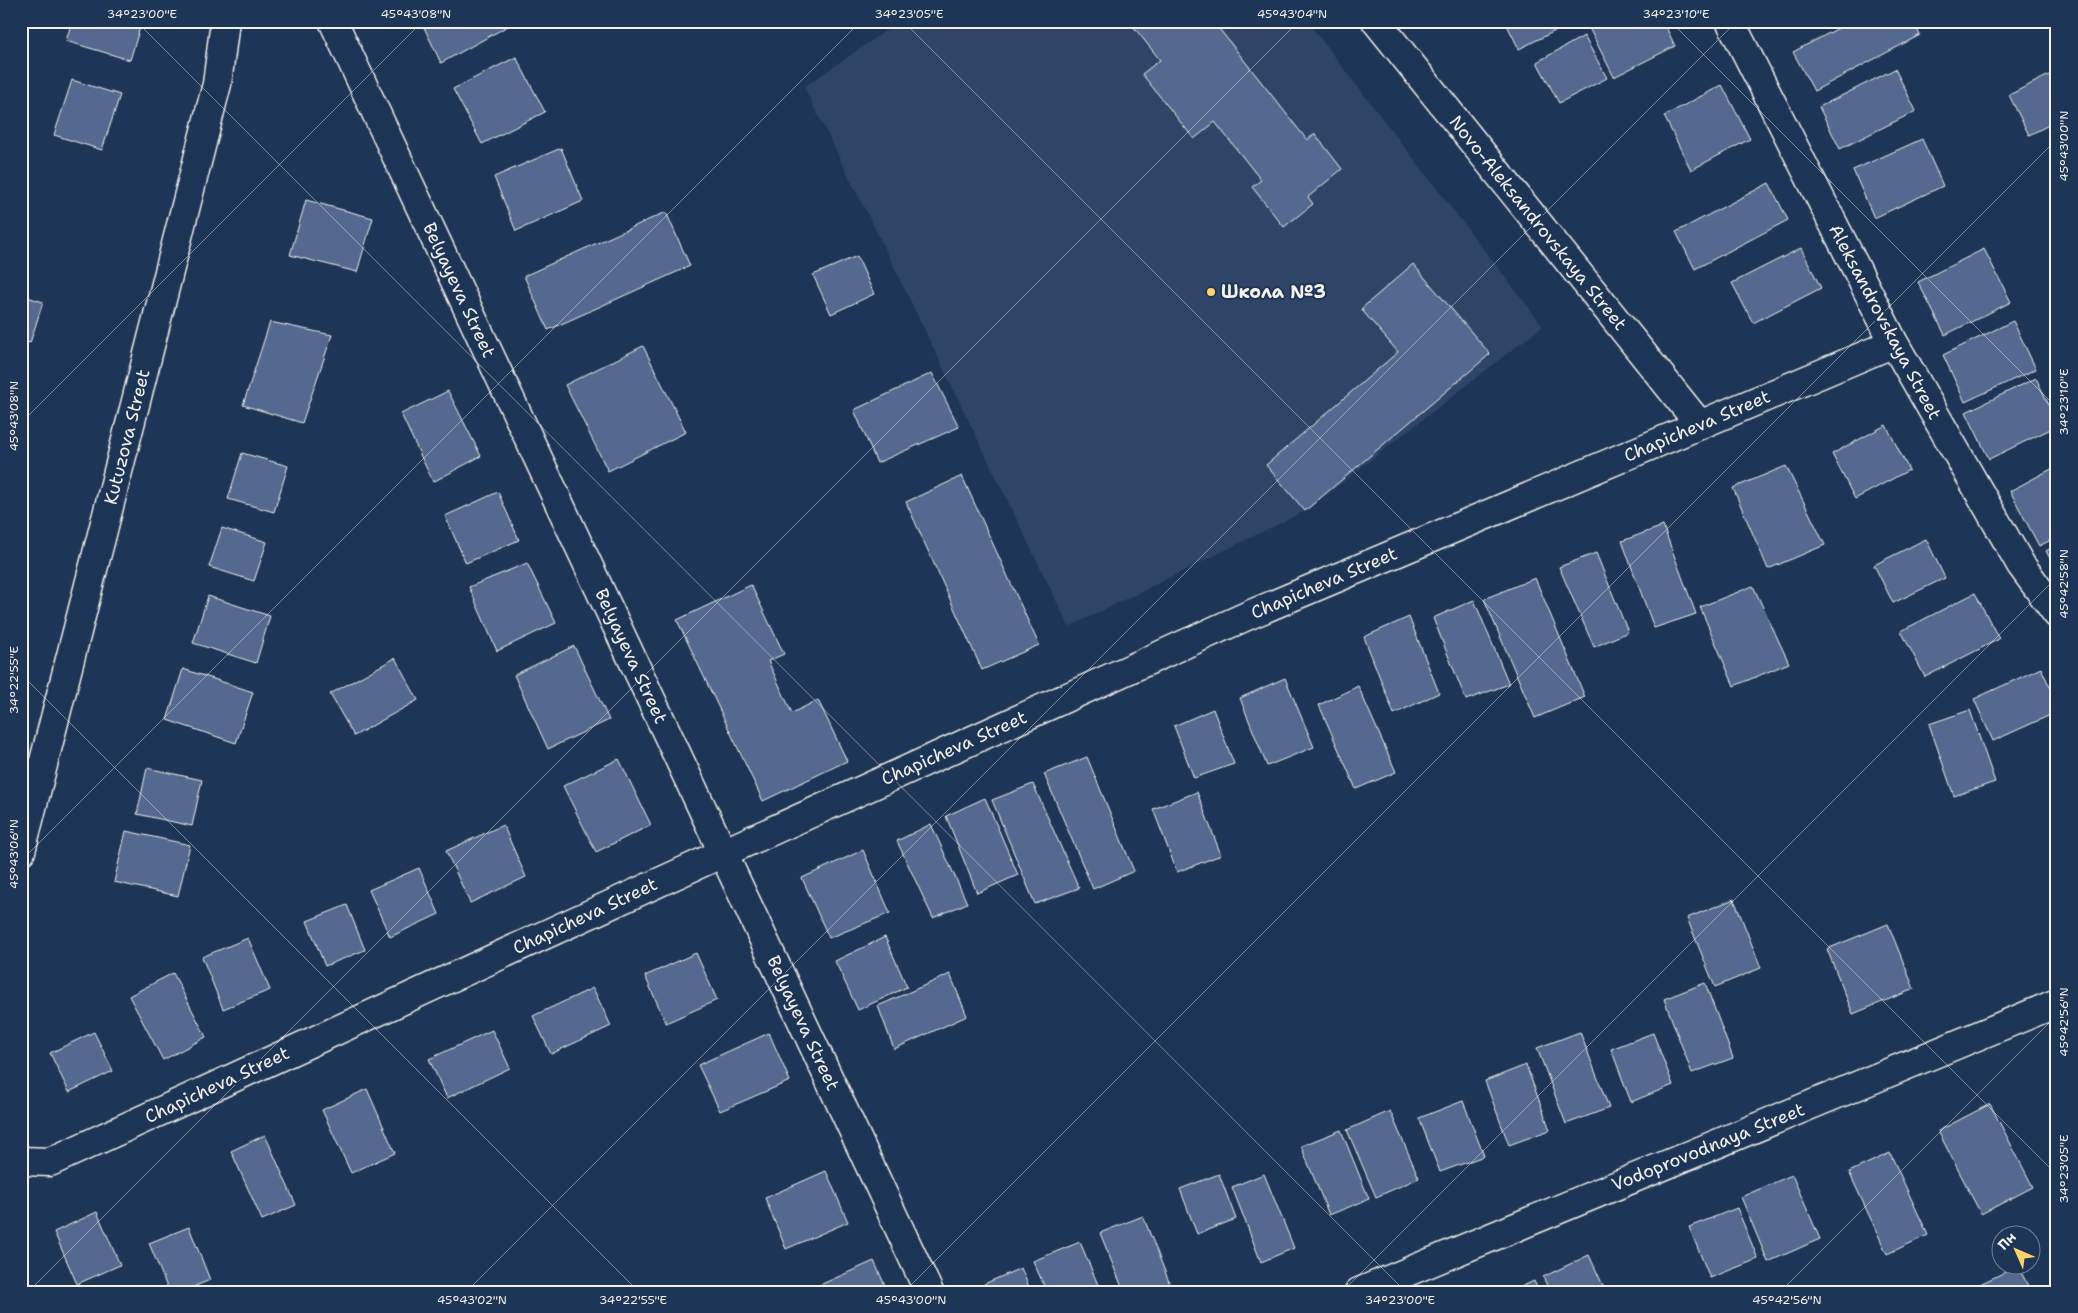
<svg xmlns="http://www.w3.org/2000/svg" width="2078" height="1313" font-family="'Shantell Sans',sans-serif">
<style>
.built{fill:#2d4568}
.building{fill:#526990;stroke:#f4f1e8}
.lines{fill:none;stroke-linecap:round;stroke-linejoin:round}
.street-casing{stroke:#f4f1e8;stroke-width:31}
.secondary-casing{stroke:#f4f1e8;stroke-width:31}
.street{stroke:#1d3557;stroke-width:28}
.secondary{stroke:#1d3557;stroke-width:28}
.ticks{fill:none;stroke:#f4f1e8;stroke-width:1;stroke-opacity:0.45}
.poi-dot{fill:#ffd166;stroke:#1d3557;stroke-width:2}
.labels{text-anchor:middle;stroke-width:4;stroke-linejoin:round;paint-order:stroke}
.street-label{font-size:18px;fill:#f4f1e8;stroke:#1d3557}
.poi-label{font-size:18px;font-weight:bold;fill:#f4f1e8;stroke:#1d3557;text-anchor:start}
.neatline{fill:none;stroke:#f4f1e8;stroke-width:2}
.ticks-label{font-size:12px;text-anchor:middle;fill:#f4f1e8}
</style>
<rect width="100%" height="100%" fill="#1d3557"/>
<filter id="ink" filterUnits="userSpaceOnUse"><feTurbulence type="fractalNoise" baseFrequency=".02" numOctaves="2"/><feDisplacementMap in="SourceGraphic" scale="10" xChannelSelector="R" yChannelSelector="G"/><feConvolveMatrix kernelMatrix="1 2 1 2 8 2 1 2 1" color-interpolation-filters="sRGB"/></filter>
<g filter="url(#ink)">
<path class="built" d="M900 21H1307L1543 326 1305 511 1069 627 889 257 804 87Z"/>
<path class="building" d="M72 21H142L130 60 66 41Z
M421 21H506L508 26 441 63Z
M1129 21H1213L1307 140 1315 134 1342 169 1308 197 1313 204 1284 227 1252 187 1261 180 1215 122 1194 139 1142 74 1160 60Z
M1505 21H1560L1563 27 1519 49Z
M1588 21H1663L1675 46 1614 77 1586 22Z
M1852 21H1913L1920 35 1814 91 1793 52Z
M1584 36 1607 78 1559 103 1537 62Z
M516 57 545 112 482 144 453 89Z
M1895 69 1916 111 1840 149 1819 107Z
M2057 71V121L2029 135 2009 95Z
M72 80 120 95 102 150 54 135Z
M1722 85 1750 139 1691 170 1664 116Z
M1922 139 1943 186 1874 218 1853 170Z
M561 148 583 201 516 231 494 177Z
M1769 183 1788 220 1695 269 1676 232Z
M306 200 373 218 357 272 290 255Z
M666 212 690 266 548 330 524 276Z
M1801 248 1821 288 1753 323 1732 283Z
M1984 249 2011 302 1945 335 1918 282Z
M857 256 874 294 831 314 813 275Z
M1413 264 1490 354 1305 511 1266 465 1398 352 1361 309Z
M21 295 43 302 30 343 21 340Z
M2013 321 2036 369 1965 402 1943 355Z
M270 322 332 335 302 423 243 405Z
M643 346 686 432 608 471 565 385Z
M932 373 959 427 877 463 854 410Z
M2036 378 2057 422V426L1989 459 1966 412Z
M448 391 481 456 433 482 401 414Z
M1886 425 1909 470 1855 499 1832 454Z
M242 453 288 466 274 512 228 499Z
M1786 466 1825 545 1768 569 1733 488Z
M2057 466V537L2039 546 2010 491Z
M962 476 1039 645 982 670 906 502Z
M498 492 519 540 466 563 445 516Z
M1663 526 1696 614 1654 628 1622 541Z
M222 528 267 542 254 581 209 567Z
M1926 539 1945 578 1893 603 1874 565Z
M2057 545V571L2046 551Z
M1596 553 1628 632 1594 647 1559 567Z
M527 563 556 623 497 651 469 587Z
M1535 578 1585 697 1535 718 1484 599Z
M751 585 784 654 768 661 792 713 818 700 847 761 763 801 677 620Z
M1753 586 1789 663 1734 686 1700 607Z
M1975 593 1999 639 1925 677 1901 631Z
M208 596 270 616 256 663 193 643Z
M1474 600 1509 684 1466 700 1433 618Z
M1409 617 1439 693 1394 714 1364 637Z
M574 646 609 720 548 749 514 675Z
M395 658 418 700 354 736 330 694Z
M2041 668 2057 702V712L1993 741 1974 699Z
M183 669 253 692 236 743 167 720Z
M1285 678 1314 747 1267 766 1240 698Z
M1358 686 1396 772 1356 789 1319 705Z
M1213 709 1234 764 1194 778 1174 726Z
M1970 710 1995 782 1954 796 1929 724Z
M1087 757 1134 871 1093 889 1044 774Z
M619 759 651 825 596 852 563 786Z
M147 768 202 780 192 826 137 814Z
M1033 784 1079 888 1035 904 992 800Z
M1197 792 1221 855 1177 872 1153 809Z
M985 798 1018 875 977 893 946 816Z
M931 824 967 903 933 918 897 841Z
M503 825 526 877 470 903 446 851Z
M126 831 190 845 178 896 114 882Z
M863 850 890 913 829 938 802 878Z
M419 868 439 914 390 937 369 890Z
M1734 899 1761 968 1715 987 1687 918Z
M347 905 365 950 325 966 307 921Z
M1888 924 1914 989 1853 1014 1827 949Z
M885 937 907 987 858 1010 835 961Z
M248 938 270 990 223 1009 202 957Z
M696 953 717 1000 666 1023 645 976Z
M173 973 206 1037 163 1060 129 996Z
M950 974 967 1016 894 1049 878 1006Z
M1705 983 1733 1058 1692 1073 1664 999Z
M593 988 611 1026 551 1054 533 1016Z
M492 1030 510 1068 447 1098 429 1059Z
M94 1032 113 1071 69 1092 50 1053Z
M1580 1032 1609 1108 1566 1124 1537 1048Z
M769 1033 790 1081 720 1111 698 1065Z
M1653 1033 1673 1085 1631 1102 1611 1049Z
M1526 1065 1550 1130 1509 1145 1485 1081Z
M367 1089 395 1153 351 1173 322 1110Z
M1463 1101 1484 1156 1440 1172 1419 1118Z
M1990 1104 2033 1187 1981 1214 1938 1131Z
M1390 1111 1419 1178 1376 1197 1347 1130Z
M1341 1130 1369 1199 1329 1215 1301 1146Z
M265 1135 296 1205 262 1220 231 1151Z
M1890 1153 1928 1235 1887 1254 1849 1172Z
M826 1171 848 1222 786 1249 765 1198Z
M1219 1174 1236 1219 1197 1234 1180 1189Z
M1264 1174 1294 1248 1261 1262 1232 1187Z
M1792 1175 1820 1239 1768 1262 1741 1197Z
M1737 1208 1758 1259 1710 1278 1689 1227Z
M97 1212 120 1265 77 1284 54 1232Z
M1143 1216 1173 1292H1124L1100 1233Z
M189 1227 210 1280 181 1292H169L149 1243Z
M1080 1242 1101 1292H1047L1033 1261Z
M1589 1255 1606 1292H1550L1543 1277Z
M874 1261 888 1292H804Z
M2018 1266 2031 1292H1963Z
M1021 1268 1031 1292H987L984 1284Z
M1534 1281 1539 1292H1510Z"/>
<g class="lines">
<g class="street-casing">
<path id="street" d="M1376 21 1700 425
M1730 21 1894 343 2021 565 2057 614
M21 1161 50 1162 723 853 1249 615 1894 343
M1359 1292 2057 1003"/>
</g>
<g class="secondary-casing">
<path id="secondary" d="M333 21 929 1292
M21 851 217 84 225 21"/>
</g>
<use href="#street" class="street"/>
<use href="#secondary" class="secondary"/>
</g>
</g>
<path class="ticks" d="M136 21 1406 1292M903 21 2057 1175M1670 21 2057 408M21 423 423 21M21 674 639 1292M21 861 861 21M28 1292 1299 21M466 1292 1737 21M904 1292 2057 139M1342 1292 2057 577M1780 1292 2057 1015"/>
<circle class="poi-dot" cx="1211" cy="292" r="5"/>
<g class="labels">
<g class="street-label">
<text transform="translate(1538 223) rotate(51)" y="6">Novo-Aleksandrovskaya Street</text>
<text transform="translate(459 290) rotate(65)" y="6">Belyayeva Street</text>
<text transform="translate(1885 322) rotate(62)" y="6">Aleksandrovskaya Street</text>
<text transform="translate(1697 426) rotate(-23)" y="6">Chapicheva Street</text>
<text transform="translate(127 437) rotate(-76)" y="6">Kutuzova Street</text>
<text transform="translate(1324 583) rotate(-23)" y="6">Chapicheva Street</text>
<text transform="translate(631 656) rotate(65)" y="6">Belyayeva Street</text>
<text transform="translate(954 748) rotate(-24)" y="6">Chapicheva Street</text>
<text transform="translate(585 916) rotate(-25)" y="6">Chapicheva Street</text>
<text transform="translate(803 1023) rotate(65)" y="6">Belyayeva Street</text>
<text transform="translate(217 1085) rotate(-25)" y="6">Chapicheva Street</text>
<text transform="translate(1708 1147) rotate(-22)" y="6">Vodoprovodnaya Street</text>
</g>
<g class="poi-label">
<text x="1221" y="298">Школа №3</text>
</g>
</g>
<rect width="2078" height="1313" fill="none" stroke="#1d3557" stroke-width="55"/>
<g transform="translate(2016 1250) rotate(315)"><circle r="24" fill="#1d3557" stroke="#738091"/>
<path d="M0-4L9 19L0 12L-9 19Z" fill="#ffd166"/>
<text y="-8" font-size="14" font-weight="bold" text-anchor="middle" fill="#f4f1e8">Пн</text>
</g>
<rect x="28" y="28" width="2022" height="1258" class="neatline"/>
<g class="ticks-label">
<text x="142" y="18">34°23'00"E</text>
<text x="416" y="18">45°43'08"N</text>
<text x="909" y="18">34°23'05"E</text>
<text x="1292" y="18">45°43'04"N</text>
<text x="1676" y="18">34°23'10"E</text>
<text transform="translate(2064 146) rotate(-90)" y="4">45°43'00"N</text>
<text transform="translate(2064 402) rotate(-90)" y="4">34°23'10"E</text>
<text transform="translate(14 416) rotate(-90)" y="4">45°43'08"N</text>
<text transform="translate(2064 584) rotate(-90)" y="4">45°42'58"N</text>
<text transform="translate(14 680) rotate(-90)" y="4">34°22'55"E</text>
<text transform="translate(14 854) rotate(-90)" y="4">45°43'06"N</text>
<text transform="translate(2064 1022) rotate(-90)" y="4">45°42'56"N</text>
<text transform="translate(2064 1169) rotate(-90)" y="4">34°23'05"E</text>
<text x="472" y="1304">45°43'02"N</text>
<text x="633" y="1304">34°22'55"E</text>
<text x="911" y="1304">45°43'00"N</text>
<text x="1400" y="1304">34°23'00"E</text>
<text x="1787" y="1304">45°42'56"N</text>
</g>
</svg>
